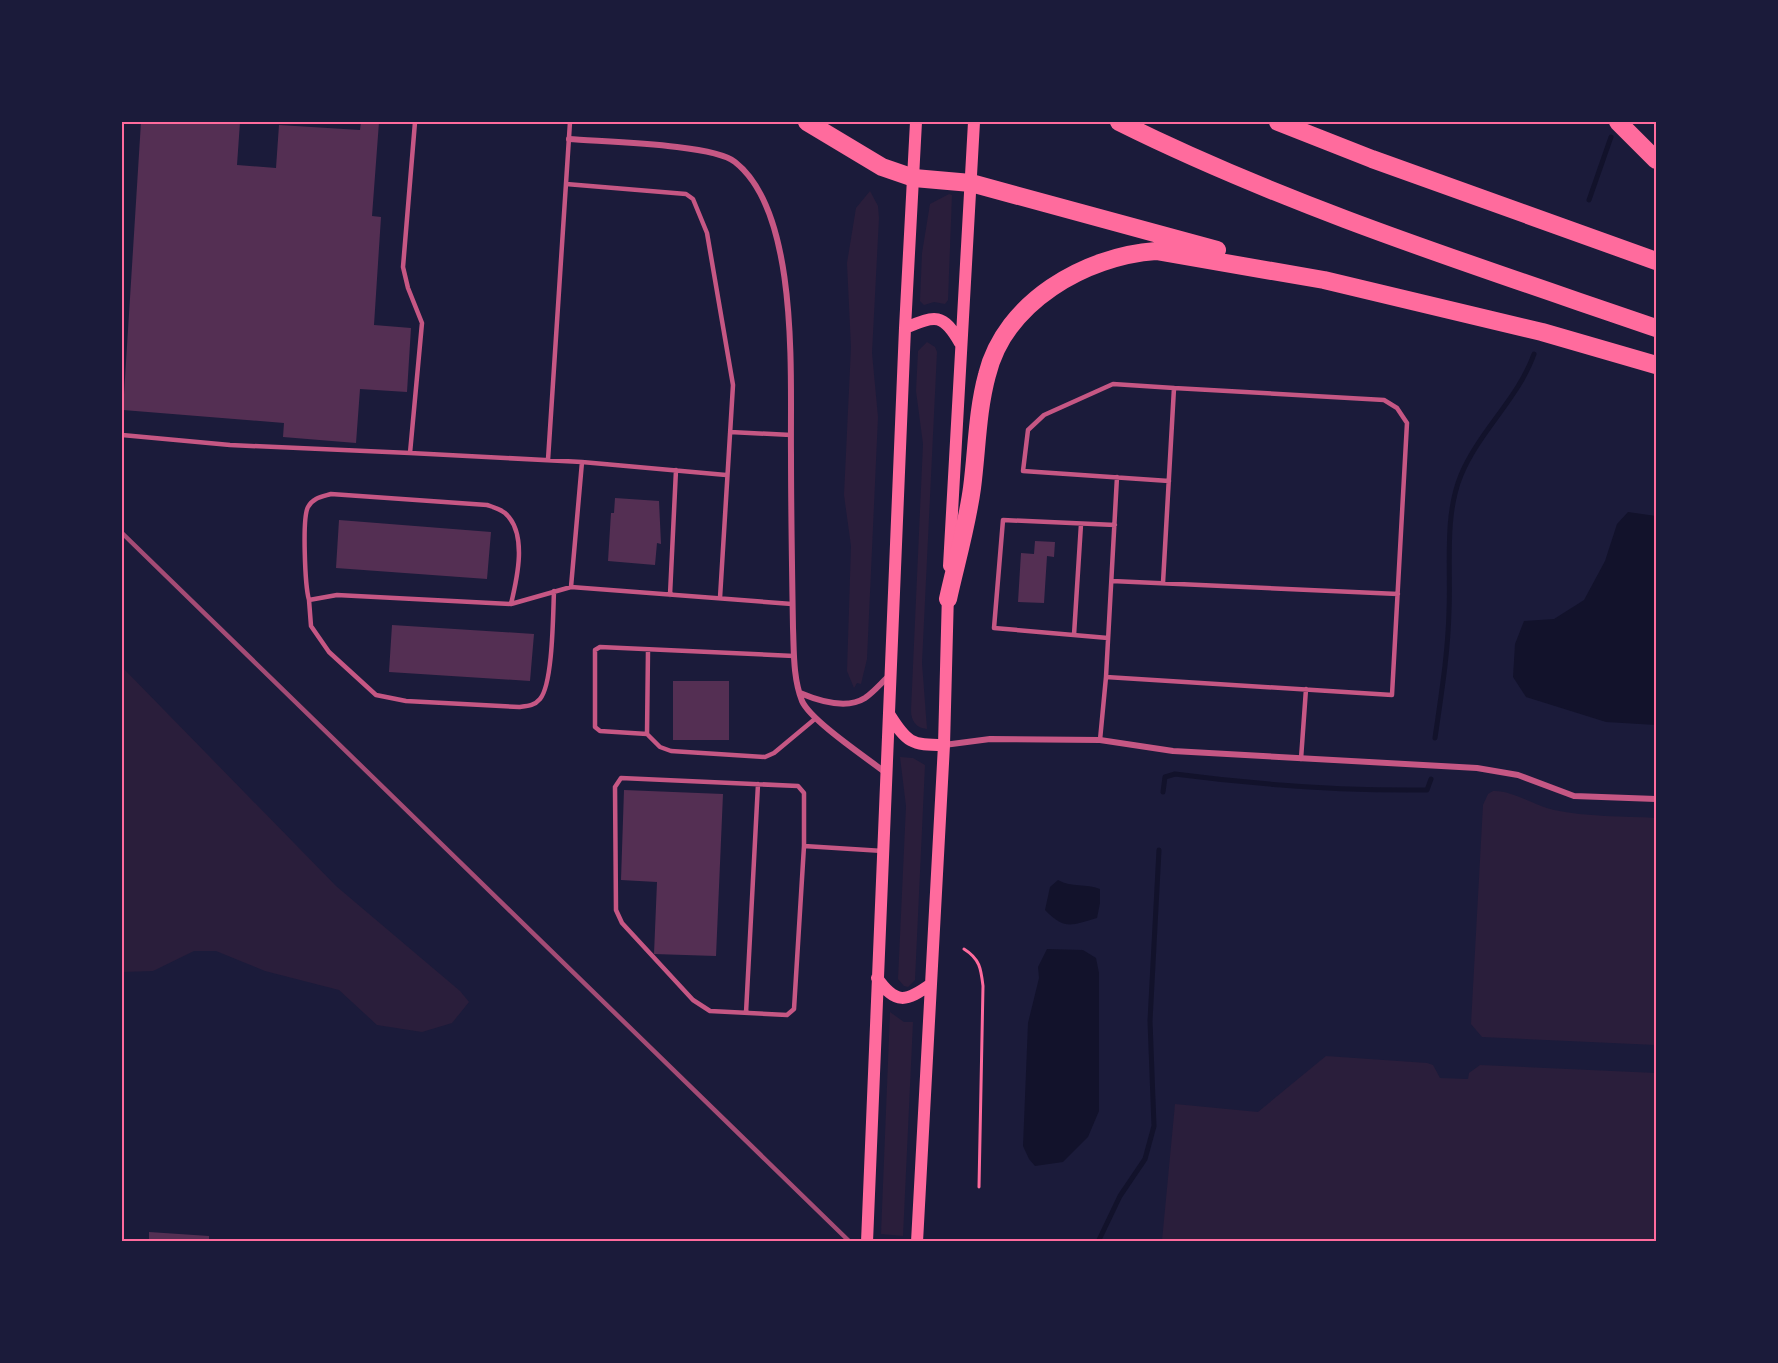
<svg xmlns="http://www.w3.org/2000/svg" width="1778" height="1363" font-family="Karla,sans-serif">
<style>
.green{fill:#2a1e3b}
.water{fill:#12122b}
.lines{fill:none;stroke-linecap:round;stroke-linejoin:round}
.stream{stroke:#12122b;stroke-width:5}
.building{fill:#542f53}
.path{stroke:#ff6b9d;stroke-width:3}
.service{stroke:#c65784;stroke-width:4.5}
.minor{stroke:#c65784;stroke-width:6}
.secondary{stroke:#ff6b9d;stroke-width:12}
.motorway{stroke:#ff6b9d;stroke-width:18}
.rail{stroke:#a44b75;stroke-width:4.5}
.neatline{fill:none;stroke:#ff6b9d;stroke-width:2}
</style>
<rect width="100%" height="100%" fill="#1b1b3a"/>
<path class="green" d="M870 191 878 206 879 218 872 353 878 417 867 659 861 684 857 683 854 688 847 671 851 546 844 495 851 347 847 263 856 208Z
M949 194 952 195 948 300 945 304 934 302 924 305 920 301 922 253 930 204Z
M927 342 935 347 937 352 922 663 927 729C916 728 911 721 911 710L923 444 916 391 918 351Z
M122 667 336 886 460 991 469 1002 452 1023 422 1032 377 1025 339 990 265 971 216 951H194L153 971 122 972Z
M900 757 913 758 925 765 915 980 908 987 904 986 898 979 906 806Z
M1493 791C1512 790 1535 806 1554 810 1587 817 1623 816 1656 818V1045L1482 1037 1471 1024 1483 805 1488 794Z
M890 1012 904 1022H913L903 1236 881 1234Z
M1326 1056 1427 1063 1433 1065 1440 1078 1468 1079 1469 1073 1480 1065 1656 1073V1241H1162L1175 1104 1258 1112Z"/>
<path class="water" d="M1628 512 1656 516V725L1606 722 1526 697 1513 677 1515 644 1524 621 1554 619 1584 600 1605 561 1617 524Z
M1058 880C1072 888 1086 883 1100 889V903L1097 918C1072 925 1065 931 1045 910L1050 887Z
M1047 949 1083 950 1096 958 1099 973V1111L1088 1137 1063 1162 1035 1166 1029 1159 1023 1146 1028 1023 1039 978 1038 967Z"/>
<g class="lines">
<path class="stream" d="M1589 200 1611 137
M1435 738C1441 696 1448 654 1449 611 1451 567 1444 516 1461 475 1480 430 1518 399 1534 354
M1163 792 1165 777 1175 774C1259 785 1343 791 1427 790L1431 779
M1098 1242 1120 1196 1145 1159 1154 1126 1150 1021 1159 850"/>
</g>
<path class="building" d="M141 122H240L237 165 276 168 279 125 360 130 361 122H379L372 216 381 217 374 325 411 328 407 392 360 389 356 443 283 437 284 423 123 410Z
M615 498 659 501 661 544 657 543 655 565 608 561 611 513H614Z
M339 520 491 532 487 579 336 568Z
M1035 541 1055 542 1054 557 1047 556 1044 603 1018 602 1021 553 1034 554Z
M392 625 534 634 530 681 389 672Z
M673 681H729V740H673Z
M624 790 723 794 716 956 654 954 657 882 621 880Z
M149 1232 209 1236V1242H149Z"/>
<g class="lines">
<path class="path" d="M964 949C980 959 981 969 983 986L979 1187"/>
<path class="service" d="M415 122 403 267 408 288 422 323 410 453 582 462 571 587
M566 184 686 194 693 199 707 233 733 385 720 598
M730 432 791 435
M122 435 230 445 410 453
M548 460 570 122
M582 462 726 475
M1169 481 1023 471 1028 430 1044 415 1113 384 1174 388
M1112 581 1398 594
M554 591C553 613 553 684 540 699 534 706 528 706 519 707L406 701 376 695 329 652 311 626 309 600 337 595 511 604 571 587 792 604
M670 595 676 470
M309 600C305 586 302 518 308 507 313 498 321 497 331 494L487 505C493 507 500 509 505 513 528 533 517 579 511 604
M1074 635 1081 524
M1108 638 994 628 1003 520 1115 525
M794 656 600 647 595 650V727L600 731 647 734 660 747 671 751 765 757 774 753 816 718
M1106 677 1392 695 1407 423 1397 408 1384 400 1174 388 1163 583
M647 734 648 650
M1100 740 1106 677 1117 477
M1301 759 1306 689
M804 846 794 1009 787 1015 710 1011 693 1000 622 923 616 910 615 787 621 778 798 786 804 793V846L883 851
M746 1013 758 784"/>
<path class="minor" d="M569 139C603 142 713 144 735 162 800 213 790 378 791 454 791 512 792 570 793 628 794 652 793 678 802 701 811 721 867 758 886 773
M800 693C819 701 846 710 865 698 874 692 882 682 890 675
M944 745 990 739 1100 740 1173 751 1477 768 1518 775 1574 796 1656 799"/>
<path class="secondary" d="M905 328C936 315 943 313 960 343
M949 566 974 122
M889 714C907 743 911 745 944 745
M877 978C896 1005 906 1002 931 984
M867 1242 905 328 916 122
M917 1242 944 745 948 593"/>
<path class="motorway" d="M807 122 882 167 914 178 971 183 1217 250
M1119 122C1290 207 1476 266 1656 328
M1278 122 1372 159 1656 261
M1618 122 1656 160
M948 599C956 563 967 525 972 488 977 450 977 412 987 375 1005 302 1085 256 1156 251L1324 280 1542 332 1656 365"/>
<path class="rail" d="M122 533 850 1242"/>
</g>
<rect width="1778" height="1363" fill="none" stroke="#1b1b3a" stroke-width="246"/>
<rect x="123" y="123" width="1532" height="1117" class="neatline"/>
</svg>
